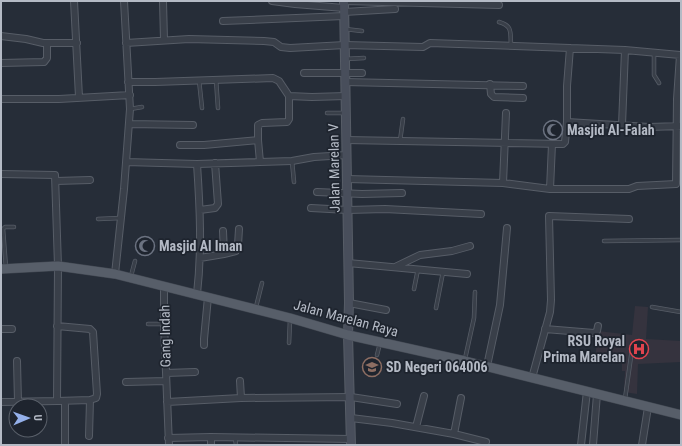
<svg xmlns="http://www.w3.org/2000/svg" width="682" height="446" font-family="'Roboto Condensed',sans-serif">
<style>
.medical{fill:#35333e}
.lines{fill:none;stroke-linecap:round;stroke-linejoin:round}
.lane-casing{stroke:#575d67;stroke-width:4.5}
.street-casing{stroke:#575d67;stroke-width:8}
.secondary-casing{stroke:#575d67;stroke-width:10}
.primary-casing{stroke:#424852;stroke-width:10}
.lane{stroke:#393f49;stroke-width:3}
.street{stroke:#393f49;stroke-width:6}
.secondary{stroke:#484e5b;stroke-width:8}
.primary{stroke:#575e69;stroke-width:9}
.labels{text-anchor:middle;stroke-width:3.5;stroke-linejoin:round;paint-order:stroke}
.poi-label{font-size:14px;font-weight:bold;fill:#b4bac5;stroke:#1e242e;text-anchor:start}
.street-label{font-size:14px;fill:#b4bac5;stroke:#1e242e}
</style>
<rect width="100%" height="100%" fill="#262d38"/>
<path class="medical" d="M635 306 648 307 646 339 681 341V362L638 364 637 394 624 392 625 371H622V364L595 360 598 331 632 335Z"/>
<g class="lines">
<g class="lane-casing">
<path id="lane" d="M499 22C513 26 510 32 511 45
M345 29 362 31
M654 52V75L659 83
M345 59 364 58
M216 79 218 108
M199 80 202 108
M130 109 142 107
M327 113H344
M400 141 403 119
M292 161 294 182
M98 219 121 218
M604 241 681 240
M6 268 3 229 5 227H14
M131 276 135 261
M414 289 418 269
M256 307 262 283
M652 307 681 312
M436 308 443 272
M148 324H164
M289 343 290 320
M377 355 380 343
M465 359 474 318 475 292
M625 399 632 349
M235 437 236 445"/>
</g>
<g class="street-casing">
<path id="street" d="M74 1 79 97
M163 1 164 40
M272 1 295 4 344 8
M344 1 499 5
M344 12 395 9
M223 21 344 16
M1 36 26 39 43 43H77
M126 43 189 39 264 41 274 42 281 47 290 48 345 45 423 47 430 43 625 50 680 55 677 99 676 184 637 186 629 189H550L503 183 347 179
M1 63 44 62 47 58V43
M304 73H362
M128 82H155L273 78 279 81 289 96 312 97 346 96
M345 82 523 86
M490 84 491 94 494 97 523 98
M1 99H59L130 95
M567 122V86L570 48
M129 124 193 125
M622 125 625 50
M346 140 563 144 565 142 567 122 649 127 681 126
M180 145H204L258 140
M126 162 197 164 260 162 292 161 314 157 347 155
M260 162 258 140V125L262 123 287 122 289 119V96
M1 174 55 175 58 266 57 401 1 402
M56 181 90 180
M503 183 506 113
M550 189 552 144
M317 192 362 194 402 193
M311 208 348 210 385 209 481 214
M200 210 215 208 218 204 215 163
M223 231 224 254
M200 258 224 254 236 251 238 245 239 229
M348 263 467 274
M395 267 420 255 452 251 470 246
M115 274 124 189 130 109 124 1
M164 287V324L169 445
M197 294C202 250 200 208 197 164
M349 303 386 310
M57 326 90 329 93 332 97 394 96 398 90 400 57 401
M1 329H12
M545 329 594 333 597 331 598 326
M204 345V339L208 297
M17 361 18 402
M487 366 500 305 507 228
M166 373 195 372
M532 378 550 312 551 300 549 216 629 219
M240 381 241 398
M126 382 166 381
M65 401V445
M167 402 241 398 351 397 397 404
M351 418 392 423 454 434 461 398
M416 427 424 396
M454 434 486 442
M89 436 90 400
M211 437V445
M168 438 211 437 351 439
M581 445 587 391
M593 445 597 394
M642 445 648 407"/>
</g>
<g class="secondary-casing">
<path id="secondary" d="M344 1 349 303 348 335 351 445"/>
</g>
<g class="primary-casing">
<path id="primary" d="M1 269 58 266 115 274 290 318 348 335 465 361 681 415"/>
</g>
<use href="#lane" class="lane"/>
<use href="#street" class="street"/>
<use href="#secondary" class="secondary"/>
<use href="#primary" class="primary"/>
</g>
<defs>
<g id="mosque-ring" transform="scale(1)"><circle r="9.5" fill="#1e242e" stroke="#6b7280" stroke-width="1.5"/><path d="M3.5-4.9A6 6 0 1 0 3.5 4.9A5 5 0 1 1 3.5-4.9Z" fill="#6b7280"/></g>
<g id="hospital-ring" transform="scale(1)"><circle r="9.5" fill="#1e242e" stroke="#e0444e" stroke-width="1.5"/><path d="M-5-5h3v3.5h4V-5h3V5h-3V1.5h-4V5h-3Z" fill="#e0444e"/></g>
<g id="school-ring" transform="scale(1)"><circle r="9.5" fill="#1e242e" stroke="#8d6e63" stroke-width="1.5"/><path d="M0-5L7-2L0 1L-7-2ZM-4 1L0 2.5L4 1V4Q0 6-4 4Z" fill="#8d6e63"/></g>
</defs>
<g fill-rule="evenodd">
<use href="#mosque-ring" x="553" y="130"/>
<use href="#mosque-ring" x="145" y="246"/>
<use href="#hospital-ring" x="639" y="349"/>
<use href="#school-ring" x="372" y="367"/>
</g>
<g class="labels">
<g class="poi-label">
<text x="567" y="135">Masjid Al-Falah</text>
<text x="159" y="251">Masjid Al Iman</text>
<text x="625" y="346" text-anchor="end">RSU Royal<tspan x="625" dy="16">Prima Marelan</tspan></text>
<text x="386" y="372">SD Negeri 064006</text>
</g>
<g class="street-label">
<text transform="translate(334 168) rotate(-91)" y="5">Jalan Marelan V</text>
<text transform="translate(346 318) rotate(15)" y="5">Jalan Marelan Raya</text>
<text transform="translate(165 336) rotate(-91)" y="5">Gang Indah</text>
</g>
</g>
<rect width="682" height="446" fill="none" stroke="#b4bac5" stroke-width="4"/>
<g transform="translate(28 418) rotate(88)"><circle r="19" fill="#1e242e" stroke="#5a606a"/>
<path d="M0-3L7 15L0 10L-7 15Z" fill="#94b0ea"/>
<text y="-6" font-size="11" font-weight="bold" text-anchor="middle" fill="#b4bac5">U</text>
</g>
</svg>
